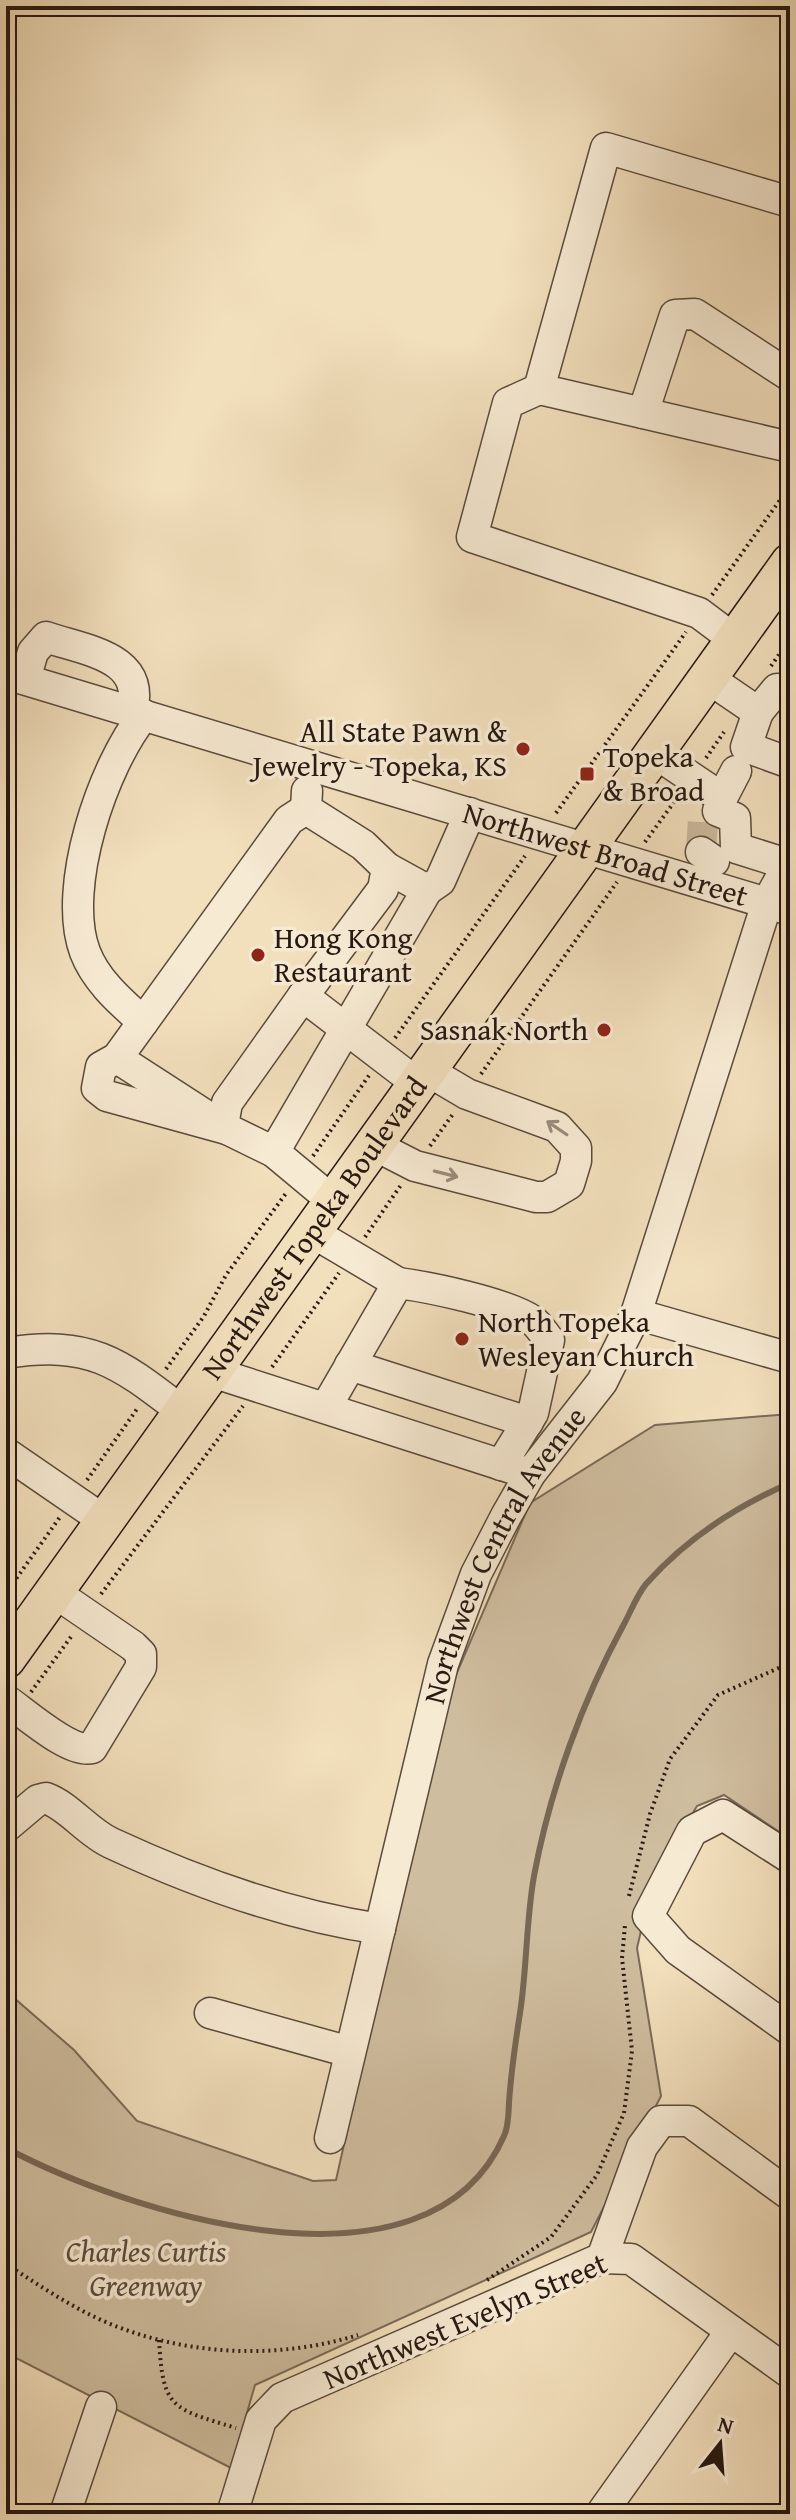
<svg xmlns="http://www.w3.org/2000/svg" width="796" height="2520" font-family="'Gentium Book Plus',serif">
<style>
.green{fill:#cfbd9f;stroke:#7a6a58;stroke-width:2}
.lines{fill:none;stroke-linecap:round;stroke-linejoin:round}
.stream{stroke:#776755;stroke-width:6}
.minor-tunnel{stroke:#c9b79a;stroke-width:30;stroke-dasharray:30 15;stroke-linecap:butt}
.minor-casing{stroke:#594a3c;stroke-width:33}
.major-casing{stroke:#261812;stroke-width:41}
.path{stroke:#261812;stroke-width:4;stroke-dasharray:2 4;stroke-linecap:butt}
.minor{stroke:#f7ead3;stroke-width:30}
.major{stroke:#f2dfbc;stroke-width:38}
.oneway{stroke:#998c7c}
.poi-dot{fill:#8f2418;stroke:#f7ead3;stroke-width:3}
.labels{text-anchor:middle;stroke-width:7;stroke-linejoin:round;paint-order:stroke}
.poi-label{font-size:30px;fill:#261812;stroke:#f7ead3;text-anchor:start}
.street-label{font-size:30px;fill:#261812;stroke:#f7ead3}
.park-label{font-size:30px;font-style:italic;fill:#594a3c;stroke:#f7ead3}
</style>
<rect width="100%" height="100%" fill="#f2dfbc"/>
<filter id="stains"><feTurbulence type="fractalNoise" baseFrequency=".0025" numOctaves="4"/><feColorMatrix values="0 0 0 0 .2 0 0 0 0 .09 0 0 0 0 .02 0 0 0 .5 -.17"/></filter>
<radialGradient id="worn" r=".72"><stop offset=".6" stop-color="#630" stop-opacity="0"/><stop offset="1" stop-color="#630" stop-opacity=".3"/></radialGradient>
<path class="green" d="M790 1414V1839L724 1795 697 1806 653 1880 637 1948 661 2096 591 2232 255 2385 231 2468 6 2353V1991L74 2050 137 2121 313 2181 336 2180 443 1705 530 1503 655 1425Z"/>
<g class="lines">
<path class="stream" d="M6 2148C128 2213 428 2309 504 2136 510 2124 508 2104 510 2091 512 2065 516 2039 520 2013 527 1968 526 1921 534 1876 550 1790 582 1701 624 1624 631 1611 637 1595 646 1584 685 1540 737 1506 790 1483"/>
<path class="minor-tunnel" d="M701 852 703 819"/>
<g class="minor-casing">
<g id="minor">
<path d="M790 202 606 148 539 389 790 447"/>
<path d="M539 389 508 403 472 537 699 613 735 640"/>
<path d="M643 413 675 315 695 314 790 376"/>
<path id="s1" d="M6 674 790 910"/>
<path d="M708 678 758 712 777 689 790 694"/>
<path d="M25 679 33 652 46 637C86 651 146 656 132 711"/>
<path d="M758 712 746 747 790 763"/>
<path d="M655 753 722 798 718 811 735 818 736 848 787 864"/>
<path d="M722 798 736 771"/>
<path d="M701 852 714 861"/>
<path d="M387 868 427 890 440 881 470 813"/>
<path d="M303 996 383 889 387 868 363 845 306 809 307 791"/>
<path d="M143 1022C121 1002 96 981 85 952 61 888 103 765 144 715"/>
<path d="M117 1058 202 1113"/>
<path d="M227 1129 107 1096 97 1088 101 1067 117 1058 289 820 306 809"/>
<path d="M374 1145 415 1166 536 1197H547L569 1184 576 1161V1148L557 1127 467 1094 428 1071"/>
<path d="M274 1152 427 890"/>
<path d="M334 1202 274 1152 227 1129 224 1120 227 1103 303 996 418 1084"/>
<path d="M312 1232 398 1283 326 1407"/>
<path d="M398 1283C429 1287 507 1303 533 1321 539 1325 544 1334 549 1340L533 1413 501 1465"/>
<path d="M636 1314 790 1358"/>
<path d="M6 1353C91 1340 118 1362 183 1412"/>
<path d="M350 1365 528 1422"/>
<path d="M212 1372 530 1474"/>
<path d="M6 1453 105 1521"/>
<path d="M6 1700C25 1713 70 1754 92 1748L141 1667V1654L133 1646 54 1592"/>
<path d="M6 1827 38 1800 46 1798C70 1807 87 1832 111 1843 197 1883 286 1915 380 1929"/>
<path d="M790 1858 723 1815 692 1831 648 1916 678 1950 790 2030"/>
<path d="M210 2013 350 2052"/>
<path id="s2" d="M330 2138 443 1664 476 1574 506 1516 530 1474 602 1382 636 1314 767 903 790 861"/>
<path d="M602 2258 642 2147 661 2121H689L790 2195"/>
<path d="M65 2514 101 2407"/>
<path d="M232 2514 261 2420 282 2398 602 2258 631 2259 790 2373"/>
<path d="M601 2514 731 2331"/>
</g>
</g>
<g class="major-casing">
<g id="major">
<path id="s3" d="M6 1659 790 563"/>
</g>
</g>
<path class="path" d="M712 595 790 486
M771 666 790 639
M706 758 724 732
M556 813 686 632
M645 842 677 798
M395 1038 525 856
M481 1074 617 882
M430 1146 453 1114
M313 1156 370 1074
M365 1237 401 1185
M272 1367 339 1273
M166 1369 204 1316 226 1275 287 1192
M87 1480 137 1409
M6 1593 60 1517
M101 1594 243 1406
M31 1692 73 1634
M629 1896 650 1814 670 1759 718 1695 790 1663
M6 2264C42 2287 78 2312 118 2327 194 2356 280 2359 358 2335
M487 2280 551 2237 597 2175 624 2113 632 2051 622 1958 625 1925
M159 2340C163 2409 171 2408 236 2428"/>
<use href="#minor" class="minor"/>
<use href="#major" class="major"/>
</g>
<defs><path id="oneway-shaft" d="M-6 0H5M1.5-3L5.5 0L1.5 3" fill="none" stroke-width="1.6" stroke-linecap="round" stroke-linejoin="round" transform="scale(2)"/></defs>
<g class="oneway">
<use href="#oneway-shaft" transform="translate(557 1128) rotate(-146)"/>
<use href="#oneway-shaft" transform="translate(446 1174) rotate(14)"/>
</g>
<g class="poi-dot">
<circle cx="523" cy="749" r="8"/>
<rect x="579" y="766" width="16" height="16" rx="4"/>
<circle cx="258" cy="955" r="8"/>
<circle cx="604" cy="1030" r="8"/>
<circle cx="462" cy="1339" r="8"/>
</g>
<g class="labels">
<g class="poi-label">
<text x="507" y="742" text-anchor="end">All State Pawn &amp;<tspan x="507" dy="34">Jewelry - Topeka, KS</tspan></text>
<text x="603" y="767">Topeka<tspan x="603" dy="34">&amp; Broad</tspan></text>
<text x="274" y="948">Hong Kong<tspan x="274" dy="34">Restaurant</tspan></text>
<text x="588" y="1040" text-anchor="end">Sasnak North</text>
<text x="478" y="1332">North Topeka<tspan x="478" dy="34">Wesleyan Church</tspan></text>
</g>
<g class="street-label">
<text dy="10" stroke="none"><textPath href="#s1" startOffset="626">Northwest Broad Street</textPath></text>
<text dy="10" stroke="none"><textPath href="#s3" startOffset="530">Northwest Topeka Boulevard</textPath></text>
<text dy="10" stroke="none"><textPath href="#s2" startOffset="612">Northwest Central Avenue</textPath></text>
<text transform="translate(465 2321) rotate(-23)" y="10">Northwest Evelyn Street</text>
</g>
<g class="park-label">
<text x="146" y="2262">Charles Curtis<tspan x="146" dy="34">Greenway</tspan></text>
</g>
</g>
<rect width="796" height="2520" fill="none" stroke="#f2dfbc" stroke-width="32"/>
<rect x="8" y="8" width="780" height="2504" fill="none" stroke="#261812" stroke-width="4"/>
<rect x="16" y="16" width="764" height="2488" fill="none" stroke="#261812" stroke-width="2"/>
<g transform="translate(720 2444) rotate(17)" stroke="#f7ead3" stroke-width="6" paint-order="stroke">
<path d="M0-6L14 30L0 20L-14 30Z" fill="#261812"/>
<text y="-12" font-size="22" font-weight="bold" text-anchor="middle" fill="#261812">N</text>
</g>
<rect width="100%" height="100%" filter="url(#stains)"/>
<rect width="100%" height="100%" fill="url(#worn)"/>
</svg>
